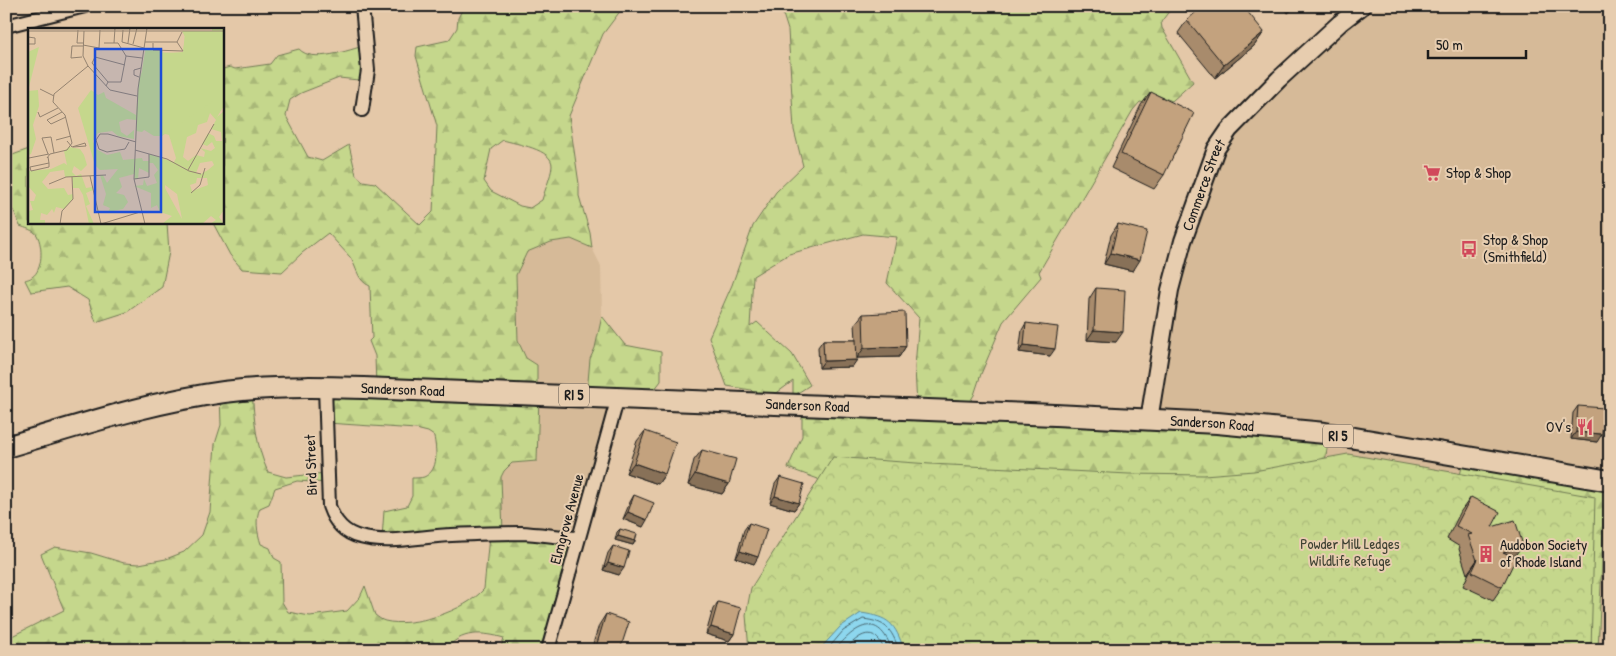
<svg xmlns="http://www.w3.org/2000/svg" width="1616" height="656" font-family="'Patrick Hand',sans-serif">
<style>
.built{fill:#d6ba98}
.forest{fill:url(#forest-firs);stroke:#707a54;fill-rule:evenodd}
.park{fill:url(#park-crowns);stroke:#707a54}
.water{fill:#8dd7ee;stroke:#608c9a}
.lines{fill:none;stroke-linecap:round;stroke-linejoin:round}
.shore{stroke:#496770;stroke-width:1}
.minor-casing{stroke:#1c1c1c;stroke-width:16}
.tertiary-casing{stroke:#1c1c1c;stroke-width:20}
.primary-casing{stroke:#1c1c1c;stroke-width:24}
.minor{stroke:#e7cdaf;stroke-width:12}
.tertiary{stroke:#e7cdaf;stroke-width:16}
.primary{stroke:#e7cdaf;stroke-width:20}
.wall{fill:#a88b6c;stroke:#1c1c1c}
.shaded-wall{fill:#887158;stroke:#1c1c1c}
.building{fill:#c3a27e;stroke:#1c1c1c}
.labels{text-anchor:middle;stroke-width:4;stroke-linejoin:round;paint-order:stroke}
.shield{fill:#e7cdaf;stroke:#595148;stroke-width:1}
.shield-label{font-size:14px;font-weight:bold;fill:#1c1c1c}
.poi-label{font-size:15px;fill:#1c1c1c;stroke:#e7cdaf;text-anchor:start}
.street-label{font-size:15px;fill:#1c1c1c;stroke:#e7cdaf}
.park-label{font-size:15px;fill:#3e4132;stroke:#e7cdaf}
.inset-road{fill:none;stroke:#948370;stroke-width:1}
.view{fill:#1d4ed8;fill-opacity:0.15;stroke:#1d4ed8;stroke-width:2.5}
.inset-edge{fill:none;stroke:#1c1c1c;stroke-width:2.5}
</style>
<defs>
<pattern id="forest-firs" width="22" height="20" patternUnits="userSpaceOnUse" patternTransform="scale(1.25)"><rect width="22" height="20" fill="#c5d78c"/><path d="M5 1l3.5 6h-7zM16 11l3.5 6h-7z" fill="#a9b878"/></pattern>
<pattern id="park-crowns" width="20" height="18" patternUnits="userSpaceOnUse" patternTransform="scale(1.25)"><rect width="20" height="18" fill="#c5d78c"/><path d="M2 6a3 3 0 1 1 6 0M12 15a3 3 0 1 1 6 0" fill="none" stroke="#a9b878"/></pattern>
</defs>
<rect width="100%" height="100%" fill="#e4c8a8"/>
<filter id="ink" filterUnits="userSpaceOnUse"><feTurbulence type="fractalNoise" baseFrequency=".02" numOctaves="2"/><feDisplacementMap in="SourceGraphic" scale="10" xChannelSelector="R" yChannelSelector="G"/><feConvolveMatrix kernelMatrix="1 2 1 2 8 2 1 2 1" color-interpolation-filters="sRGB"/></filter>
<g filter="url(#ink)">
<path class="built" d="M1364 6H1610V482L1458 484 1313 544 1329 436 1202 422 1152 409 1165 332 1217 150Z
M571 239 592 248 601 266 602 316 595 348 590 359 617 404 581 536 503 534 501 477 504 471 512 463 537 461 539 396 537 390V365L526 358 518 341 516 275 527 252 551 242Z
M1610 513V650H1598L1604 517Z"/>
<path class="forest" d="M464 6H624L603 34 569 116 579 184V196L590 233 592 248 571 239 551 242 527 252 516 275 518 341 526 358 537 365V390L539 396 537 461 512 463 504 471 501 477 503 533 578 538 549 650H500L504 638C483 632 460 630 446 650H6V639L64 610 41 554 55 547 91 553 124 563 139 564 166 559 184 552 202 535 210 512 215 444 221 425 220 394 252 390C254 418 256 447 268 472L286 477 326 473 329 483 297 481 275 488 269 504 260 508C255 519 257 532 261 544L270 548 274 558 281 562 282 602 288 612 310 616 347 611 360 597 365 586 375 615C378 617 381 620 385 621 413 628 465 611 484 589L489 536 382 538 384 511 407 506 412 496V478C415 478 421 478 424 477 440 470 436 449 434 436L428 432 416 429 327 423V391L376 387 375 356 369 341 372 338 370 286C357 281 357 267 350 257 343 249 335 241 328 233L302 253 282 272 242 269 230 255 213 223 222 222 223 69 230 67 235 69 270 64 277 55 299 49C313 64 348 50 367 45L368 81 339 78 301 93 290 100 286 116 308 157 322 161 349 145 356 175 363 181 375 183 420 225 433 212 437 126 416 56 417 47 449 40 457 28 458 18ZM503 140C516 144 553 149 552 166 551 177 545 189 542 200L530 208 520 206 491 191 484 181 491 149Z
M777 6H1173L1161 22 1162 28 1193 82 1172 101 1157 95 1151 104 1140 102 1133 110 1039 272 1041 277 1003 322 981 374 974 395 964 411 1329 435 1313 544 1458 484 1464 458 1610 482V513L1604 517 1598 650H1572L824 497 818 479 788 468 802 436V406L917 408 915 367 919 318 887 283 897 237 863 234 789 254 753 276 750 327 757 322 792 354 810 385 793 396V381L763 403 751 390 727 386 709 337 732 285 753 226 776 192 803 166 794 130 788 30 781 8Z
M29 149V222L167 223 169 252 162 287 127 312 96 322 88 300 67 287 31 292 25 280C27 279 30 279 32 277 43 270 43 246 37 235 34 230 25 228 20 226L14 211 8 207 6 199V153L10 156Z
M602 316 625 345 661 352V381L648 398 587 393 590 359 595 348Z"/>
<path class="park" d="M1348 454 1595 497 1591 650H749L746 615 751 588 833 457 930 464 1129 474 1204 475 1254 471Z"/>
<path class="water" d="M861 613C889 617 895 623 904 650H819L840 627Z"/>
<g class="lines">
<path class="shore" d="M827 650 843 631 863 619C886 622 891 628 899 650
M835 650C855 626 878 610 892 650
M845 650C859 634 875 624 884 650"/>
<g class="minor-casing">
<path id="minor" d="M6 26 85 6
M362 110 368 70 362 6
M325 387 329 506C334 521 344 533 360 537 390 545 422 536 452 535 474 534 498 533 521 533 540 534 559 537 578 538
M548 650 618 397"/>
</g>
<g class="tertiary-casing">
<g id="tertiary">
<path id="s1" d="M1149 420 1170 290 1183 241 1216 149 1229 130 1279 79 1340 23 1362 6"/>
</g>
</g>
<g class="primary-casing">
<g id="primary">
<path id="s2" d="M6 447C78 426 150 402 224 392 278 385 333 387 388 389L1055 415 1217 423 1325 433 1610 481"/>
</g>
</g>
<use href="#minor" class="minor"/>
<use href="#tertiary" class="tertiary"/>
<use href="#primary" class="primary"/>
</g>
<path class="wall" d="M1283 6H1296L1288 13Z
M1187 20 1264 32 1254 46 1215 78 1178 33Z
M1151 92 1164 175 1154 189 1111 168 1141 105Z
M1118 224 1133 271 1104 264 1111 235Z
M1096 288 1116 342 1087 340 1089 299Z
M863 314 906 346 899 357 857 358 852 367 819 368 818 347 823 340H856L855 324Z
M1026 323 1050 356 1019 352 1022 330Z
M1578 406 1597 442 1571 439 1573 413Z
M645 431 665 474 658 484 626 473 637 441Z
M702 450 729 484 722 494 688 485 694 460Z
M780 477 799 503 794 510 770 503 775 484Z
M634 495 643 527 623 519 630 502Z
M1471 497 1514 557 1502 587 1493 600 1463 586 1469 573 1467 574 1459 549 1460 547 1447 539 1461 511Z
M749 523 754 564 736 558 744 530Z
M620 529 635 541 633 545 615 540 617 532Z
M613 546 619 575 603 570 608 553Z
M718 602 734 634 729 641 706 634 713 609Z
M606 614 620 650H591L599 625Z"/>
<path class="shaded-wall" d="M1292 6H1296L1288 13Z
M1264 32 1254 46 1215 78 1224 65Z
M1111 253 1140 260 1133 271 1104 264Z
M1094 330 1123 332 1116 342 1087 340Z
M1024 345 1055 349 1050 356 1019 352Z
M906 346 899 357 857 358 864 348Z
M857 360 852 367 819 368 824 361Z
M1576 432 1602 434 1597 442 1571 439Z
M634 463 665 474 658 484 626 473Z
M695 474 729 484 722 494 688 485Z
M775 496 799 503 794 510 770 503Z
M628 512 647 520 643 527 623 519Z
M618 536 635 541 633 545 615 540Z
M1523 545 1513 558 1503 552Z
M740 551 758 557 754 564 736 558Z
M1478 559 1469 573 1467 574 1477 560Z
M608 563 624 568 619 575 603 570Z
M711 627 734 634 729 641 706 634Z"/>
<path class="building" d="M1203 6H1243L1264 32 1224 65 1187 20Z
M1151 92 1194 113 1164 175 1121 154Z
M1118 224 1147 231 1140 260 1111 253Z
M1096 288 1125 290 1123 332 1094 330Z
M905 312 906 346 864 348 863 314Z
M1026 323 1058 327 1055 349 1024 345Z
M823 340H856L857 360 824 361Z
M1578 406 1604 408 1602 434 1576 432Z
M645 431 676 442 665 474 634 463Z
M702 450 736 459 729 484 695 474Z
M780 477 804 484 799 503 775 496Z
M634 495 654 503 647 520 628 512Z
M1471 497 1500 512 1492 527 1515 520 1523 545 1503 552 1516 558 1502 587 1472 572 1478 559 1477 560 1468 535 1472 534 1456 526Z
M749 523 767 529 758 557 740 551Z
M620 529 637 534 635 541 618 536Z
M613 546 629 551 624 568 608 563Z
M718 602 741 608 734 634 711 627Z
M606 614 629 622 620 650H595Z"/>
</g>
<defs>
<g id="supermarket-bare" transform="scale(1.35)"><path d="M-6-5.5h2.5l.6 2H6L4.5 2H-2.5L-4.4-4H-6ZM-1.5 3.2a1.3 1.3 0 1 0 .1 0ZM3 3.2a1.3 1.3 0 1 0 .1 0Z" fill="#d1495b" stroke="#e7cdaf" stroke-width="2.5" paint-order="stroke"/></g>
<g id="bus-bare" transform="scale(1.35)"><path d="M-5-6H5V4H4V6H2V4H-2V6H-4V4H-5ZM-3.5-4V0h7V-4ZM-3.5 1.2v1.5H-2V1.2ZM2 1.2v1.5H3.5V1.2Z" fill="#d1495b" stroke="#e7cdaf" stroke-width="2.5" paint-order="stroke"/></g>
<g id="restaurant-bare" transform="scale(1.35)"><path d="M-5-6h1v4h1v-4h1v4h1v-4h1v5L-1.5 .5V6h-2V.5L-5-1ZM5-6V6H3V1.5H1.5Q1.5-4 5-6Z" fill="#d1495b" stroke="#e7cdaf" stroke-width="2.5" paint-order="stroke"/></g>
<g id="building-bare" transform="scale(1.35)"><path d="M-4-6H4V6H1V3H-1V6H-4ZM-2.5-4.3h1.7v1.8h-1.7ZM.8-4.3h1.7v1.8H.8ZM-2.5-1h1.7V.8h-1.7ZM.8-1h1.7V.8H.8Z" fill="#d1495b" stroke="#e7cdaf" stroke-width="2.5" paint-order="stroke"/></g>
</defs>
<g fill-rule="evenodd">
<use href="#supermarket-bare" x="1432" y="173"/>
<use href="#bus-bare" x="1469" y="249"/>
<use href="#restaurant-bare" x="1585" y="427"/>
<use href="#building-bare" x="1486" y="554"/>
</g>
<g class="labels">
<g class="shield">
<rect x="559" y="383.5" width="30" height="23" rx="4"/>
<rect x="1323" y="424.5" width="30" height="23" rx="4"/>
</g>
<g class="shield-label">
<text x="574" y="400">RI 5</text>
<text x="1338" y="441">RI 5</text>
</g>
<g class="poi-label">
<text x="1446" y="178">Stop &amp; Shop</text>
<text x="1483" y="245">Stop &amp; Shop<tspan x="1483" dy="17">(Smithfield)</tspan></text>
<text x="1571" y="432" text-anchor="end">OV's</text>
<text x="1500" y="550">Audobon Society<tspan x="1500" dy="17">of Rhode Island</tspan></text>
</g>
<g class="street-label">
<text dy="5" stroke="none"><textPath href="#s1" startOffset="242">Commerce Street</textPath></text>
<text dy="5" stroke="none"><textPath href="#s2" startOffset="404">Sanderson Road</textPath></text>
<text dy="5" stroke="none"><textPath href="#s2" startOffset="809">Sanderson Road</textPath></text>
<text dy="5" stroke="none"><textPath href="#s2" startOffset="1214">Sanderson Road</textPath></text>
<text transform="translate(311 465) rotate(-92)" y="5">Bird Street</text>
<text transform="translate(567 519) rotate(-75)" y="5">Elmgrove Avenue</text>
</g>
<g class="park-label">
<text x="1350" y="549">Powder Mill Ledges<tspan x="1350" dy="17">Wildlife Refuge</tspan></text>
</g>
</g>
<g transform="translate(28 28)">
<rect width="196" height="196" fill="#e4c8a8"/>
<path d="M184 0H196V78L189 89 196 83V182L191 189 196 196H182L188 192 183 188 174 196H134L144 188 132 184 129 177 123 180V165L106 158 115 157 116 151 119 158 129 155 126 147 130 142 125 135H121V145L111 140 110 151H106V146L91 150 94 159 88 165 96 167 100 174 95 181 80 184 82 180 75 177 78 166 72 147H75L79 155 90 141 72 142 67 137 50 80 63 62 70 67 76 64 78 70 108 87 111 50 121 31 116 21 135 23 133 26 155 24 157 9 154 3H184ZM182 85 188 92 183 101 193 104 194 113H188L186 108 180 105 174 116 179 118 184 114 187 120 183 123 172 120 177 124 176 129 168 127 160 133 155 129 159 109 168 105 170 97 179 94ZM99 91 108 92V103L114 104 117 101 141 107 148 130 146 134 121 126V133H115L114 130 95 132 92 124 79 127 68 121 65 113 70 105 84 103 90 108 106 111V102L99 108 93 104 91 94ZM184 133 186 137 180 142 173 146 168 145 172 135ZM169 150H179L180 157 164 163 162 157 168 155ZM137 157 149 166 154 191 137 160ZM11 19 0 63 10 62 11 78 5 97 8 111 3 126 0 127V24ZM41 119 52 121 56 127 59 137 53 143 46 138 44 144 48 148 53 146 58 160 64 159 65 162 58 165 62 176 58 178 66 196H61L55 167 51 160H45L44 149H37L36 142 22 144 14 154 20 161 36 160 40 167 45 166V171L36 181 28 179 26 185 24 181 19 187 13 185 12 192H17V196H0V183L5 182 2 173H6L8 167 0 158V143L23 141 36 135 39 137 36 123Z" fill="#c5d78c" fill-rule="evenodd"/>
<path d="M157 5H196V71H188L134 108H126L113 100V48L117 24 155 25Z" fill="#c5d78c"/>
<path class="inset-road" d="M50 2 49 15H55M95 2 94 14 116 20M0 3H197M56 3 55 28 60 38 82 62 109 68M0 9 7 10V16H0M117 14H149L154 4M76 15H90L98 28 93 54H80L78 58M86 15 87 0M100 15 102 0M125 15V22L155 23 149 14M105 16 109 0M55 17 71 20 72 2M98 28 114 30M54 29 43 30 44 18H55M111 49 106 47V42L113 40M80 54 64 35 67 29 97 37M12 61 26 68M10 84 12 89 30 80M34 84 19 92 23 96 38 89M28 112 43 108M39 113 44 119 57 115 58 118 45 119M101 114 97 121 79 124 71 121 68 112 72 106H80L108 114M107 122 139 131 161 143 173 146M20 126 14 110 23 109 26 125M20 129 21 135 2 139 3 143 21 139V135M1 130 21 126M19 130 22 126 39 122 44 115 37 87 25 74 26 66 60 38M160 142 186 96M62 148 73 196M106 151 121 149V126M21 156 38 149 78 147M163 165 172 157 177 140M32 196 34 183 45 171 44 149M73 196 112 184M117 196 106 151 110 61 119 0"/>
<path class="view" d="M67 21H133V184H67Z"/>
<rect width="196" height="196" class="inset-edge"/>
</g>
<rect width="1616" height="656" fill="none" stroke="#e7cdaf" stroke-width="25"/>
<rect x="12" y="12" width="1591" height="631" fill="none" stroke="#1c1c1c" stroke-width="2" filter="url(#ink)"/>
<path d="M1428 50v8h98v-8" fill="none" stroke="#1c1c1c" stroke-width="2.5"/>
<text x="1436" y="50" font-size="15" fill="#1c1c1c" stroke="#e7cdaf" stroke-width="4" paint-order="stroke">50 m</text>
</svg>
